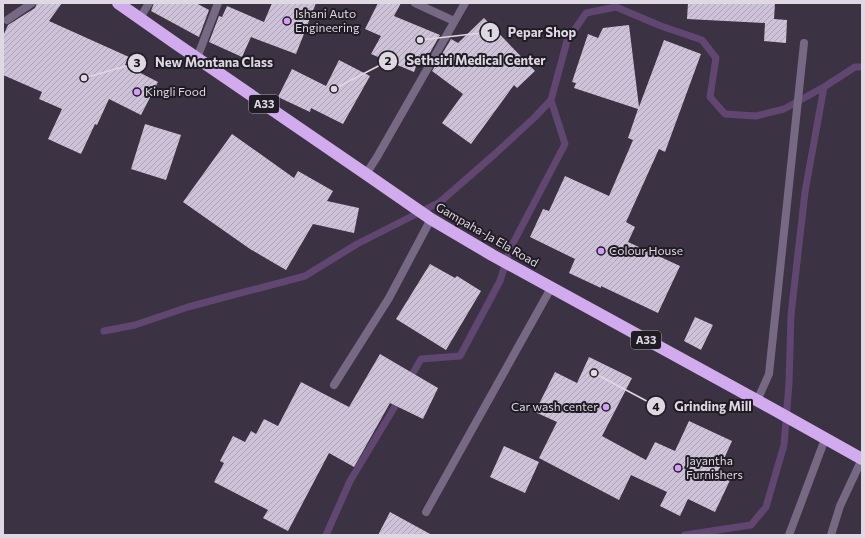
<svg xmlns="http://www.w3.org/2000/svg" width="865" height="538" font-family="Commissioner,sans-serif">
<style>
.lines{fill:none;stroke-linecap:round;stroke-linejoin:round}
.stream{stroke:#614671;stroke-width:7}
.building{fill:url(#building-hatch)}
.lane{stroke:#776884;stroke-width:8}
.street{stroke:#776884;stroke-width:8}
.highway{stroke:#d1abee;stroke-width:12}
.poi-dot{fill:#d49cfc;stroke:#201c24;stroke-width:1.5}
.labels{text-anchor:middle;stroke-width:4;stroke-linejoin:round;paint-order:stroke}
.shield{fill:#201c24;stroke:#a5a0aa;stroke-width:1}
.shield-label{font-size:11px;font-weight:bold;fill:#ded8e3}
.poi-label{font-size:12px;fill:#ded8e3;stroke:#201c24;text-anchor:start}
.street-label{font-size:12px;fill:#ded8e3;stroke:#201c24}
.leader{fill:none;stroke:#ded8e3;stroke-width:1.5}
.callout-dot{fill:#ded8e3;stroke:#201c24;stroke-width:1.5}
.mark-label{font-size:12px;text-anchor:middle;font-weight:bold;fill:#111}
.callout-label{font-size:13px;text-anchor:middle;font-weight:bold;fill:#ded8e3;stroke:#201c24;stroke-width:4;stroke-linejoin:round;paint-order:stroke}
</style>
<defs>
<pattern id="building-hatch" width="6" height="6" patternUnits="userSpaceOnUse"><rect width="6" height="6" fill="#cec2d8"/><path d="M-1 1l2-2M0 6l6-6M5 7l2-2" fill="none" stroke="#aba2b3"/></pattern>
</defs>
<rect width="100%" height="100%" fill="#3b3243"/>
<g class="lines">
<path class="stream" d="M104 331 135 325 188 307 305 276 357 244 440 202 496 153 535 117 551 100 567 41 586 13 616 7 661 26 702 40 716 58 710 97 725 114 756 116 784 109 824 87 855 67H862
M408 382 421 359 460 356 500 281 510 249 565 144 551 100
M326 535 350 481 400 398
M685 535 751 525 766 507 784 445 789 383 791 315 805 192 824 87"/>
</g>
<path class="building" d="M37 3H62L49 21 129 57 125 65 158 82 141 115 109 99 97 125 95 124 81 154 48 139 62 109 39 99 42 92 3 75V36L8 25 35 8Z
M154 3H196L209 10 199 37 151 11Z
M272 3H316L296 54 251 37 242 57 209 42 219 16 222 17 227 6 264 22Z
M378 3H401L394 16 440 35 423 65 418 61 414 72 371 54 381 36 365 29Z
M688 3H775L774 19 787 20 786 43 764 41 765 23 687 19Z
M484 18 535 71 517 88 514 85 471 144 442 123 463 94 432 71 451 39 458 43Z
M629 25 639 107 664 40 701 54 665 152 659 149 626 222 635 227 628 242 680 266 658 313 601 286V288L569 273 575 259 530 237 543 209 549 211 565 176 609 196 633 140 628 138 638 109 574 88 576 83 572 82 588 34 598 38 603 28Z
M339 60 370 76 343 124 311 108 310 112 278 97 292 69 326 86Z
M145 124 181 135 166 180 131 169Z
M232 134 294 178 298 171 333 191 327 201 359 208 354 233 313 224 286 270 250 249 183 202Z
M430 264 455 278 457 276 481 291 446 350 396 319Z
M695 317 713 325 701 350 684 341Z
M380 354 438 388 423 419 390 403 354 467 329 453 288 531 263 518 268 510 214 482 224 463 220 461 233 436 245 442 251 431 256 434 264 419 278 426 301 382 349 407Z
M589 357 632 378 602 436 646 460 655 442 675 451 689 421 732 441 718 472 731 478 715 512 688 499 680 516 660 506 667 492 631 475 619 500 539 458 557 422 535 412 555 372 577 383Z
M504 446 539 462 525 493 490 477Z
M390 512 432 535H378Z"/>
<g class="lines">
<path class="lane" d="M415 3 454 21
M140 18 149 3
M7 20 32 3
M334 385 389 298 431 219
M757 401 769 374 804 43
M426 512 551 288
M789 535 825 439
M831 535 840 506 862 459"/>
<path class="street" d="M197 58 218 3
M366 174 377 157 465 3"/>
<path class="highway" d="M118 3 175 43 366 174 431 219 492 255 771 408 862 459"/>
</g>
<g class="poi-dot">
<circle cx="287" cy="21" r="4"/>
<circle cx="137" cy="92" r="4"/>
<circle cx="601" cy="251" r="4"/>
<circle cx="606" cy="407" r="4"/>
<circle cx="678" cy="468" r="4"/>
</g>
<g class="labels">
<g class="shield">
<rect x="249" y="95" width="30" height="18" rx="3"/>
<rect x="631" y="331" width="30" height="18" rx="3"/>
</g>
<g class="shield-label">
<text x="264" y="108">A33</text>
<text x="646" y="344">A33</text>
</g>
<g class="poi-label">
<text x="295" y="18">Ishani Auto<tspan x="295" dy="14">Engineering</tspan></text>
<text x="145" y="96">Kingli Food</text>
<text x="609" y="255">Colour House</text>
<text x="598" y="411" text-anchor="end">Car wash center</text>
<text x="686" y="465">Jayantha<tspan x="686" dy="14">Furnishers</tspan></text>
</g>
<g class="street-label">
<text transform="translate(487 235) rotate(30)" y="4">Gampaha-Ja Ela Road</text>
</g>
</g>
<path class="leader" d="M420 40L490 32M334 89L388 61M84 78L137 63M594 373L656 406"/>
<g class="callout-dot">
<circle cx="420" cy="40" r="4"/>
<circle cx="334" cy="89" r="4"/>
<circle cx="84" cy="78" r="4"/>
<circle cx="594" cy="373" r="4"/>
<circle cx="490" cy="32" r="10"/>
<circle cx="388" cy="61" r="10"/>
<circle cx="137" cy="63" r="10"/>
<circle cx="656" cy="406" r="10"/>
</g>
<g class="mark-label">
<text x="490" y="37">1</text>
<text x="388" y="65">2</text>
<text x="137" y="67">3</text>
<text x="656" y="411">4</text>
</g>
<g class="callout-label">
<text x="542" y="37">Pepar Shop</text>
<text x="476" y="65">Sethsiri Medical Center</text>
<text x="214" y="67">New Montana Class</text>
<text x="713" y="411">Grinding Mill</text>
</g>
<rect width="865" height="538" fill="none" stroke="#ded8e3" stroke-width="8"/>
</svg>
